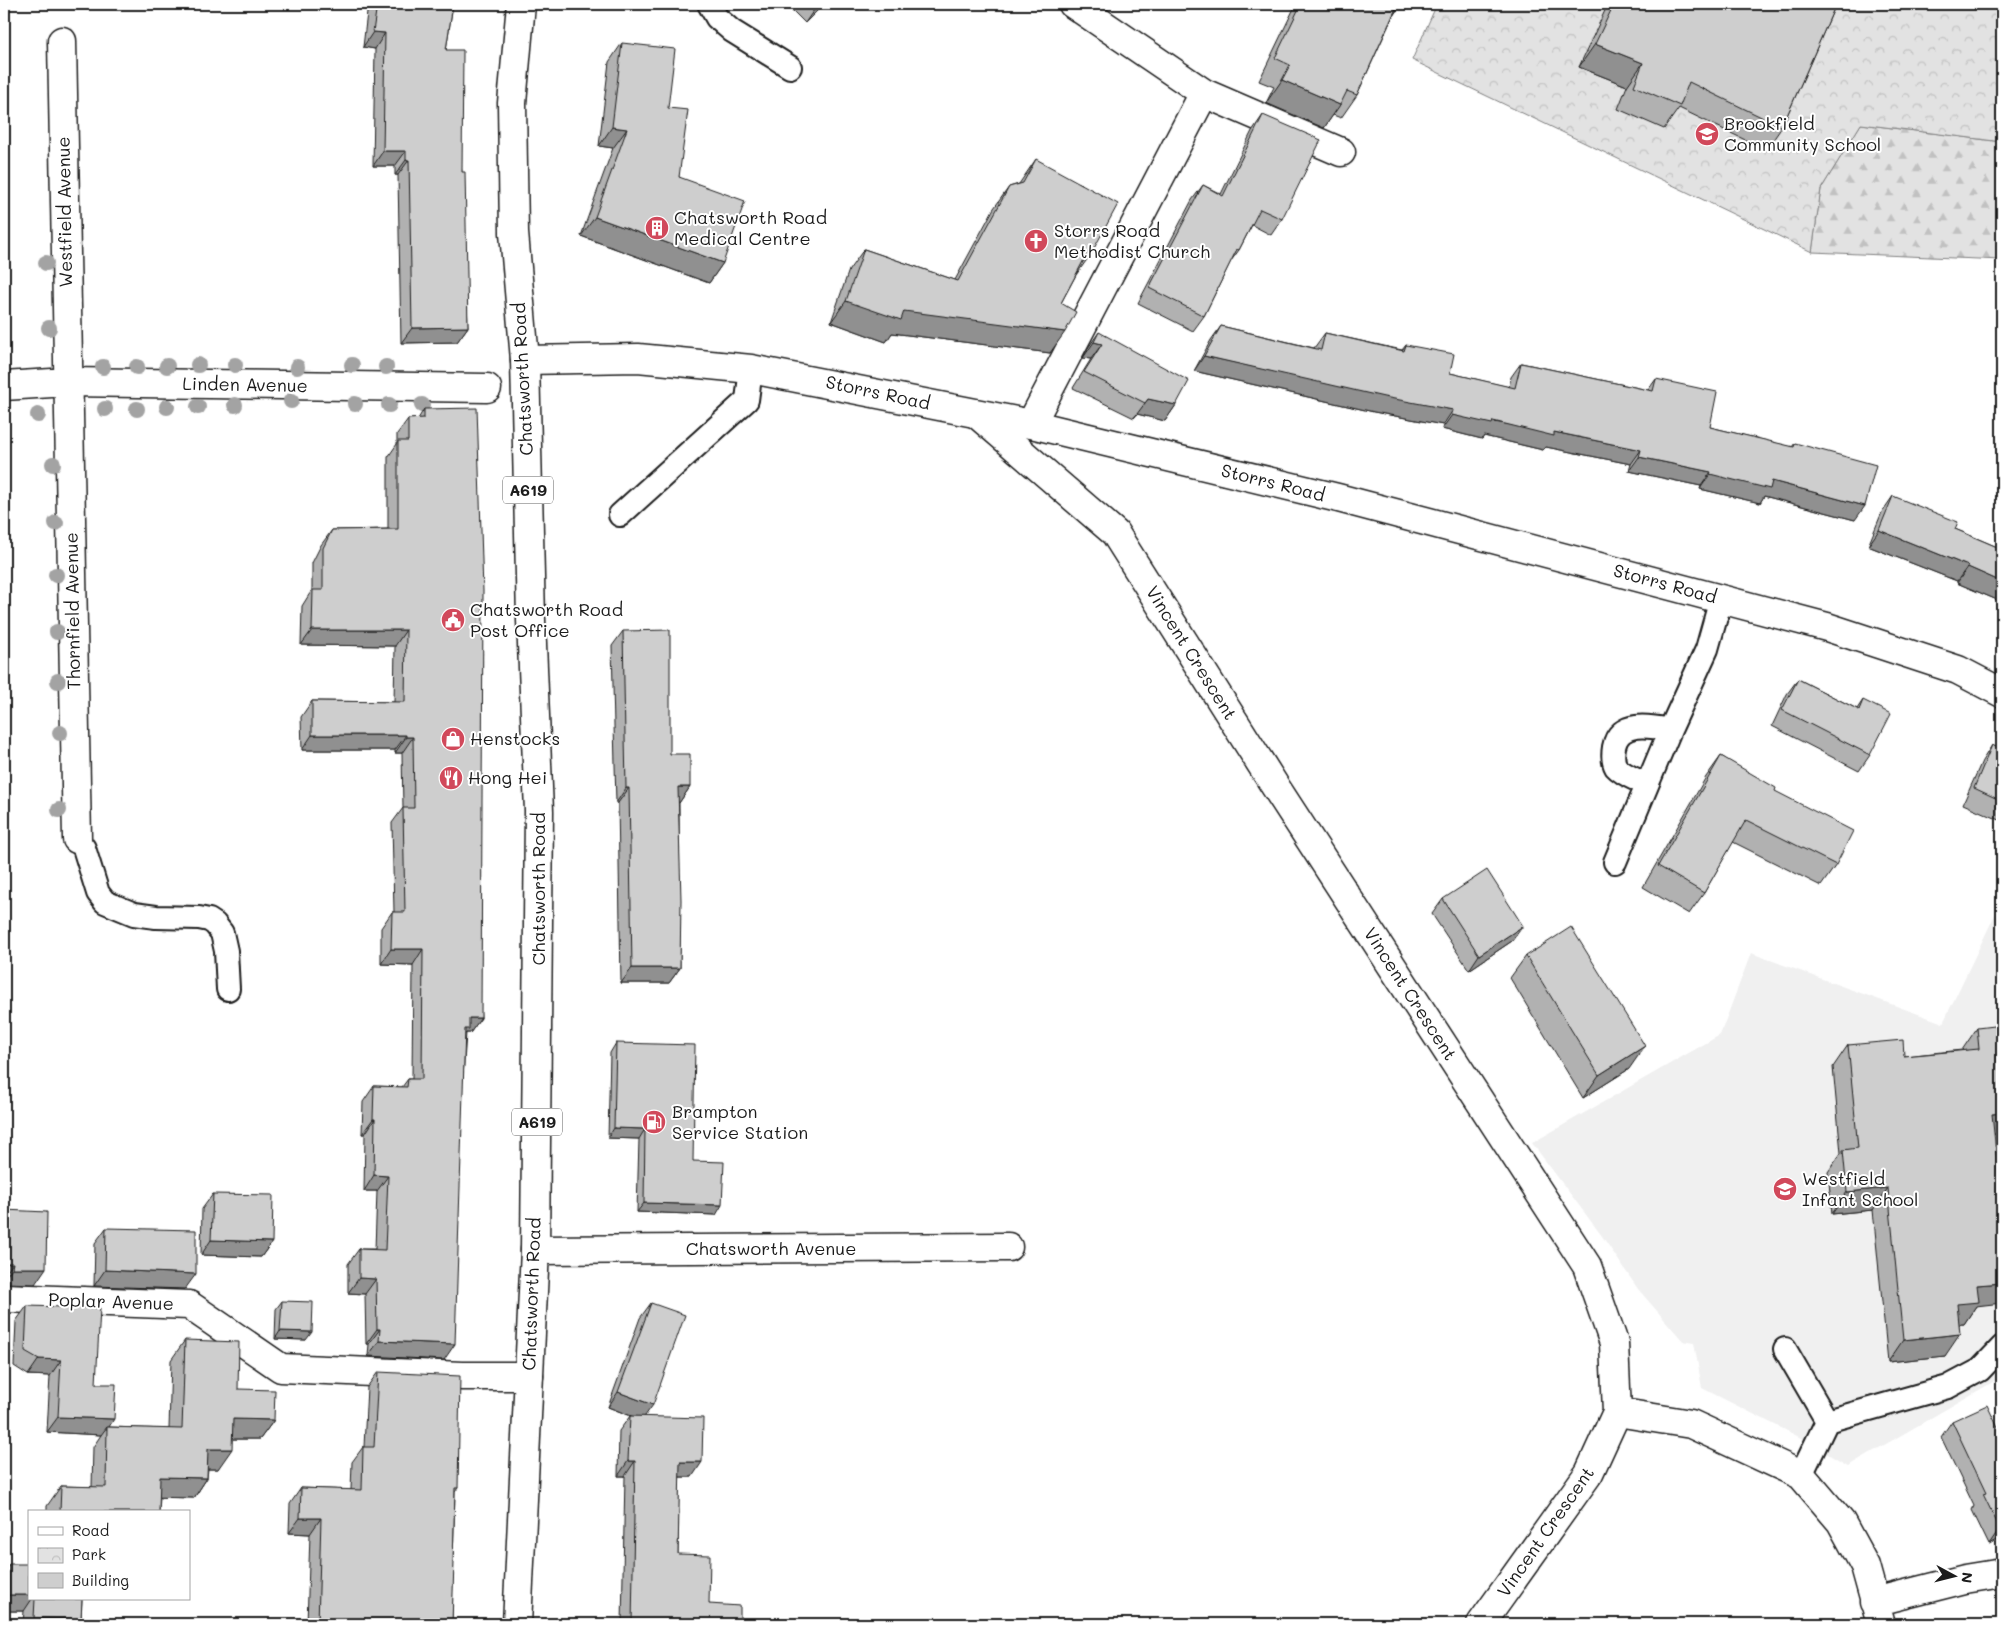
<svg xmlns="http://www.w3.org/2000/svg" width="2006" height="1628" font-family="Mali,sans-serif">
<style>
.built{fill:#f0f0f0}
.forest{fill:url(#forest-firs);stroke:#7f7f7f}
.park{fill:url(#park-crowns);stroke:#7f7f7f}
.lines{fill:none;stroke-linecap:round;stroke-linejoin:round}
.service-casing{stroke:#1c1c1c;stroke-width:26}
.minor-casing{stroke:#1c1c1c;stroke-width:31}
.secondary-casing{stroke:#1c1c1c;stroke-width:31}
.trunk-casing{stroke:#1c1c1c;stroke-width:31}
.service{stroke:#fff;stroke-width:22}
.minor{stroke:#fff;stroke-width:28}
.secondary{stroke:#fff;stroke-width:28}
.trunk{stroke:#fff;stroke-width:28}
.tree{fill:#a3a3a3}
.wall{fill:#b1b1b1;stroke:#1c1c1c}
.shaded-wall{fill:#909090;stroke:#1c1c1c}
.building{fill:#cecece;stroke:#1c1c1c}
.labels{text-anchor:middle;stroke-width:4;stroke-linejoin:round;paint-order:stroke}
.shield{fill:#fff;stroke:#606060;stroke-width:1}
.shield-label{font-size:16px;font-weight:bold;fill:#1c1c1c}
.poi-label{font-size:18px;fill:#1c1c1c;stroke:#fff;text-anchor:start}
.street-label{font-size:18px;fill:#1c1c1c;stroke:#fff}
</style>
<defs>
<pattern id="forest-firs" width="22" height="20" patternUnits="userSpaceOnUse" patternTransform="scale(1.25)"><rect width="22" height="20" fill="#e2e2e2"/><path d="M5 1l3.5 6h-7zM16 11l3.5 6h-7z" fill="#c1c1c1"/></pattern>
<pattern id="park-crowns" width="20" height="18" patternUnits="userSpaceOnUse" patternTransform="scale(1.25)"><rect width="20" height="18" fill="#e2e2e2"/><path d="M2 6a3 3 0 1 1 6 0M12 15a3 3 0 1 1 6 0" fill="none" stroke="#c1c1c1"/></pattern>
</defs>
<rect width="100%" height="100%" fill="#fff"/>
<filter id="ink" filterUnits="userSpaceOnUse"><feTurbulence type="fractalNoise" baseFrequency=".02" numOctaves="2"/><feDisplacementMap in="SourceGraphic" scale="10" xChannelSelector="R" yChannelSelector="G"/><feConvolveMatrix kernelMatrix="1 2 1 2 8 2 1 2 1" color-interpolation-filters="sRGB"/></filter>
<g filter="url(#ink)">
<path class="built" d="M2002 900V1374L1993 1382 1848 1466 1799 1437 1702 1388 1694 1343 1683 1341 1638 1289 1602 1236 1532 1143 1720 1035 1751 953 1943 1023Z"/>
<path class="forest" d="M1861 124 2002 142V260L1812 252 1821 189Z"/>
<path class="park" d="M1437 4H2002V142L1861 124 1821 189 1812 252 1412 60Z"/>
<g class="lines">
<g class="service-casing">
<path id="service" d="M709 4 717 18 732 31 790 67
M620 515 747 400 751 369
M1647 785C1638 780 1623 775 1616 767 1613 762 1613 753 1614 747 1619 720 1650 726 1670 730
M77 839 84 848 98 893 105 902 134 914 156 917 199 918 209 920 215 924 222 933 226 951 228 989
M1615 862 1670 730 1707 649 1721 599
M1785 1349 1827 1421 1801 1475
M1827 1421 1948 1387 1980 1370 2002 1347"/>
</g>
<g class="minor-casing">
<path id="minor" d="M1073 4 1204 93 1341 152
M62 41 77 839
M4 386 68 382 487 388
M978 415 1115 533 1275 786 1587 1266 1614 1343 1617 1412 1589 1473 1481 1624
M1031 424 1204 93
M535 1250 1008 1247
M4 1298 189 1305 281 1368 462 1376H529
M1617 1412 1691 1424 1801 1475 1841 1522 1865 1566 1881 1624
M1874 1602 1965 1579 2002 1573"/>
</g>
<g class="secondary-casing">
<path id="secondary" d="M525 360 638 358 751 369 1031 424 1338 498 1827 627 1958 670 2002 693"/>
</g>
<g class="trunk-casing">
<path id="trunk" d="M517 1624 535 1250 539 811 531 620 525 360 514 233 512 103 521 4"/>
</g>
<use href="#service" class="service"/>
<use href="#minor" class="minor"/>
<use href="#secondary" class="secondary"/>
<use href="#trunk" class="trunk"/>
</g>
<g class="tree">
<circle cx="46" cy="263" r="8"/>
<circle cx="49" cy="328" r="8"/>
<circle cx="198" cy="365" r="8"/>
<circle cx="235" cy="365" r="8"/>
<circle cx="352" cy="365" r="8"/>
<circle cx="167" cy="366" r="8"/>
<circle cx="103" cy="367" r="8"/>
<circle cx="137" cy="367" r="8"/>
<circle cx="297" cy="367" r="8"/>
<circle cx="386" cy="367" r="8"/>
<circle cx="291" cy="401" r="8"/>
<circle cx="355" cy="404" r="8"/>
<circle cx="235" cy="405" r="8"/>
<circle cx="389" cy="405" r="8"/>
<circle cx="422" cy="405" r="8"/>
<circle cx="167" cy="407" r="8"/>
<circle cx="198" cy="407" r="8"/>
<circle cx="105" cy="409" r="8"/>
<circle cx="137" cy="409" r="8"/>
<circle cx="38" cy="415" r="8"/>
<circle cx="53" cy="464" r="8"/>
<circle cx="56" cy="523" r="8"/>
<circle cx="56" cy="575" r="8"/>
<circle cx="57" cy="632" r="8"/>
<circle cx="58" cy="681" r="8"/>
<circle cx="60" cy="733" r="8"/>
<circle cx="59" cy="810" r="8"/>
</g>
<path class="wall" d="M368 4H453L446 50 462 172 468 327 457 342 401 343 398 175H395V166H373L375 49 363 47Z
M786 4H824L805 23Z
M1296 4H1401L1393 16 1357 95 1341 118 1333 115 1324 128 1266 103 1274 87 1259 81Z
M1608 4H1836L1782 127 1766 150 1679 108 1664 129 1618 109 1627 86 1579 67Z
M622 43 668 108 679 177 723 263 709 283 581 236 613 148 599 146 609 62Z
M1263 115 1282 219 1271 235 1252 225 1239 250 1231 261 1204 316 1193 331 1138 303 1192 200 1203 185 1221 194 1252 131Z
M1036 159 1091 254 1076 275 1061 303 1050 353 892 333 886 342 831 322 849 270 864 249 955 280 994 208 1009 187 1019 184Z
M1221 326 1314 348 1325 333 1402 350 1406 345 1450 373 1509 387 1511 377 1521 363 1648 390 1656 379 1710 427 1792 447 1795 443 1855 520 1764 496 1760 503 1700 489 1701 486 1629 471 1631 464 1546 447 1543 450 1484 436 1482 439 1442 429 1443 425 1374 412 1194 371 1211 340Z
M1099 332 1176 405 1165 421 1137 414 1134 418 1073 388 1091 359 1083 358 1088 348Z
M424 409 481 1018 470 1033H466L444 1360 368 1356 369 1344H366L365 1294 348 1293V1264L359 1249H375L377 1191H364L365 1134H362L363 1102 374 1086 402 1087 408 1079H412L413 965 381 964V928L392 912H394L392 823 403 808 402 753H395V750H302L301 717 312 701 394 702 395 646 301 645 302 606 312 590V563L321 545 332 530 388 529V457L397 444V434L408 419H418Z
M1893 496 1955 529 2002 549V602L1957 583V581L1868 546 1882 512Z
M623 631 670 754 690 787 679 803 680 968 669 983H621L618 803H616L612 646Z
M1798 679 1857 709 1863 700 1870 755 1859 771 1772 726 1787 694Z
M1992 745 2002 750V821L1963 804 1982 761Z
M1721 756 1775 791 1836 865 1821 886 1733 842 1704 893 1689 914 1643 887 1706 777Z
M1443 899 1512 941 1469 970 1432 914Z
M1526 956 1629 1069 1583 1098 1510 978Z
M1977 1028 1996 1134H1994L1976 1306 1964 1324H1959L1945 1356 1888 1362 1873 1210 1832 1214 1828 1172 1841 1153 1833 1067 1848 1045 1904 1056 1962 1050Z
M616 1043 693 1161 716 1215 637 1212 639 1139 608 1138 610 1053Z
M213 1194 272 1242 261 1257 201 1255 202 1209Z
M4 1210 35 1284 4 1283Z
M106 1228 185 1289 94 1286 95 1243Z
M282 1301 306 1340 275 1339 276 1309Z
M651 1303 644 1416 692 1477H679L678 1554 709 1604 740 1624H622L625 1476H618L619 1431 630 1416H631L608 1407 640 1318Z
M27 1306 96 1384 109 1427 169 1429 171 1360 185 1340 238 1389 274 1420 260 1439H232L218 1469H208L207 1478 194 1498 160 1497 159 1512H47V1506L61 1486 92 1487 93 1447 101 1435 47 1432 50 1376 28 1375 14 1366 16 1321Z
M378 1372 458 1488 455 1492 453 1562 452 1624H307L310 1534 289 1533 290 1504 301 1488 351 1490 352 1462 363 1447H364L367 1387Z
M1952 1421 2002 1436V1538L1989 1545 1972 1510 1974 1506 1941 1437Z
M9 1564 29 1599H82L81 1619 78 1624H23L24 1611H4V1572Z"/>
<path class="shaded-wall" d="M818 4H824L805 23Z
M1396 4H1401L1392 17Z
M373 32 385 33 375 49 363 47Z
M1595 44 1643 63 1627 86 1579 67Z
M1282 80 1340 105 1324 128 1266 103Z
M612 127 627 129 613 148 599 146Z
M383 151H406L395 166H373Z
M406 160H409L398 175H395Z
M595 217 723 263 709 283 581 236Z
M846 301 1065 332 1050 353 892 333 886 342 831 322Z
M468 327 457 342 401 343 412 328Z
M1094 342 1102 344 1091 359 1083 358Z
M1204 356 1453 410 1443 425 1374 412 1194 371Z
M1148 399 1176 405 1165 421 1137 414 1134 418Z
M1452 415 1554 432 1641 450 1631 464 1546 447 1543 450 1484 436 1482 439 1442 429Z
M1639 457 1711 472 1701 486 1629 471Z
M1710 474 1772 481 1865 506 1855 520 1764 496 1760 503 1700 489Z
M1879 530 1968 566 1957 581 1868 546Z
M1968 567 2002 582V602L1957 583Z
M312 630H406L395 646 301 645Z
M312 735H406L395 750H302Z
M406 737H413L402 753H395Z
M678 787H690L679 803H667Z
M626 788H629L618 803H616Z
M1523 926 1512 941 1469 970 1479 955Z
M391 949H423L413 965 381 964Z
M632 968H680L669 983H621Z
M469 1018H481L470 1033H466L458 1044Z
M1645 1046 1629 1069 1583 1098 1599 1075Z
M2002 1113V1124L1996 1134 1977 1136 1992 1114Z
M373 1119H375L365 1134H362Z
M614 1128 645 1129 639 1139 608 1138Z
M374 1175 388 1176 377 1191H364Z
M1888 1188 1873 1210 1832 1214 1847 1192Z
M644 1203 722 1205 716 1215 637 1212Z
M211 1240 272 1242 261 1257 201 1255Z
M4 1263H13L4 1276Z
M12 1268H46L35 1284 4 1283V1279Z
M105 1270 196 1274 185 1289 94 1286Z
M359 1278 376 1279 365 1294 348 1293Z
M2002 1283V1303L1976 1306 1964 1324 1941 1325 1957 1304 1977 1285Z
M377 1329H380L369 1344H366Z
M280 1331 312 1332 306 1340 275 1339Z
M1960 1334 1945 1356 1888 1362 1903 1340Z
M379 1341 455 1344 444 1360 368 1356Z
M39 1359 61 1360 50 1376 28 1375Z
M618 1392 653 1405 642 1420 608 1407Z
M58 1417 114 1419 107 1430V1427L101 1435 47 1432Z
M233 1419 274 1420 260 1439H219Z
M208 1449H232L218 1469H194Z
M628 1461H635L625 1476H618Z
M680 1462H702L692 1477H669Z
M160 1477 207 1478 194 1498 146 1497Z
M300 1518H321L310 1534 289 1533Z
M2002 1528V1538L1989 1545 2000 1529Z
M9 1595H29V1599H32L24 1611H4V1602Z
M34 1618 81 1619 78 1624H30Z"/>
<path class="building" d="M377 4H453L446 50H463L462 172H465L468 327 412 328 409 160H406V151H383L385 33 373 32Z
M1301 4H1398L1357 95 1347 91 1340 105 1282 80 1290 65 1275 58Z
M1614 4H1836L1782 127 1689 82 1680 106 1634 86 1643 63 1595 44Z
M622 43 675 49 668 108 688 110 679 177 745 201 723 263 595 217 627 129 612 127Z
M1263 115 1321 140 1282 219 1260 209 1239 250 1237 249 1204 316 1149 288 1203 185 1223 196Z
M1036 159 1118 204 1091 254 1088 252 1061 303 1076 312 1065 332 904 311 901 320 846 301 864 249 958 281 1009 187 1023 183Z
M1221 326 1321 350 1325 333 1404 351 1406 345 1454 354 1450 373 1515 388 1521 363 1653 391 1656 379 1717 392 1710 427 1794 447 1795 443 1876 465 1865 506 1772 481 1770 489 1710 474 1711 472 1639 457 1641 450 1554 432V436L1493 421 1492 424 1452 415 1453 410 1384 397 1204 356Z
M1099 332 1189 381 1176 405 1148 399 1145 403 1084 372 1102 344 1094 342Z
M477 408 483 591 481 1018H469V1029H465L455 1344 379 1341 380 1329H377L376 1279 359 1278V1249L385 1250 388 1176 374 1175 375 1119H373L374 1086 407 1087 408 1079H422L423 949H391L392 912H405L403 808H414L413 737H406V735H312V701L405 702 406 630H312L313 590H323V548L332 530 398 529V441H408V419L424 418V409Z
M1893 496 1958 522 1955 529 2002 549V582L1968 567V566L1879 530Z
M670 630V754H690V787H678L681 900 680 968H632L629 788H626L623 631Z
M1798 679 1859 710 1863 700 1891 714 1870 755 1782 710Z
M1992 745 2002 750V801L1974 788Z
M1721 756 1776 788 1775 791 1853 831 1836 865 1746 820 1704 893 1658 866Z
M1487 870 1523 926 1479 955 1443 899Z
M1571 927 1645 1046 1599 1075 1526 956Z
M2002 1025V1113L1992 1114 1999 1181 2002 1180V1283L1977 1285 1979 1302 1957 1304 1960 1334 1903 1340 1888 1188 1847 1192 1843 1150 1858 1148 1848 1045 1903 1040 1904 1056 1979 1049 1977 1028Z
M616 1043 695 1045 693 1161 724 1162 722 1205 644 1203 645 1129 614 1128Z
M213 1194 273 1195 272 1242 211 1240Z
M4 1210 47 1212 46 1268H12L13 1263H4Z
M106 1228 196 1230V1274L105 1270Z
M282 1301 313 1302 312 1332 280 1331Z
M651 1303 685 1315 653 1405 618 1392Z
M27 1306 100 1308 96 1384H116L114 1419 58 1417 61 1360 39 1359 25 1351Z
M185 1340 239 1342 238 1389 275 1390 274 1420 233 1419 232 1449H208L207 1478 160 1477 159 1512H60L61 1486 106 1487 107 1427 182 1429Z
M378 1372 460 1376 458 1488H455L453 1562H454L452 1624H318L321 1518H300L301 1488 362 1490 363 1447H374Z
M1987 1405 2002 1436V1528L2000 1529 1983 1494 1986 1493 1952 1421Z
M630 1416 703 1418 702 1462H680L678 1554 710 1555 709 1604 740 1606V1624H632L635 1461H628Z
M9 1564H29V1595H9Z
M35 1599H82L81 1619 34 1618Z"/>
</g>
<defs>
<g id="school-disc" transform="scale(1.25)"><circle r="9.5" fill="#d1495b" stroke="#fff"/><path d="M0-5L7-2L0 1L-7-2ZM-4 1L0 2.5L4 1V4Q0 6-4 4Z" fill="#fff"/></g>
<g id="building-disc" transform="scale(1.25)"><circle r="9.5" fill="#d1495b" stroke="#fff"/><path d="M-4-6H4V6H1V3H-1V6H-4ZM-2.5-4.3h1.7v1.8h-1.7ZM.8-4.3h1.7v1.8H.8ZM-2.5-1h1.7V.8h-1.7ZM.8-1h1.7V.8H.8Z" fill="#fff"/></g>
<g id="church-disc" transform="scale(1.25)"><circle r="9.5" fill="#d1495b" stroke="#fff"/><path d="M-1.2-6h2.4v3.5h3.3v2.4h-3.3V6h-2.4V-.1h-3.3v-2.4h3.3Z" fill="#fff"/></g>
<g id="civic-disc" transform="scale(1.25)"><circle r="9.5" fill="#d1495b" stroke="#fff"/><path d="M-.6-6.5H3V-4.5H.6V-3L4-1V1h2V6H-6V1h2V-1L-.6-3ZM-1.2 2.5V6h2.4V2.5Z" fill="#fff"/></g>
<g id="shop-disc" transform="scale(1.25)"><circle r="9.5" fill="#d1495b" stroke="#fff"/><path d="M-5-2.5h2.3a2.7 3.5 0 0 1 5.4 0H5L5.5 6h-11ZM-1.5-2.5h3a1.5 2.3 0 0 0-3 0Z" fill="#fff"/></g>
<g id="restaurant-disc" transform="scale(1.25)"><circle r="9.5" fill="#d1495b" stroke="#fff"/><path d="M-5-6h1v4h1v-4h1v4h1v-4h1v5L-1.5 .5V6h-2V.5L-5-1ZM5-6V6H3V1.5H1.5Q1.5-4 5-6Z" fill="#fff"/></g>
<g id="fuel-disc" transform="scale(1.25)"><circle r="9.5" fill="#d1495b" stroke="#fff"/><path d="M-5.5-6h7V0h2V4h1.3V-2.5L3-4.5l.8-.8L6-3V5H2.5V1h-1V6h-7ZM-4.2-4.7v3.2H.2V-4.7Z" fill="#fff"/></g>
</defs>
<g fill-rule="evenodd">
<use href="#school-disc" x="1707" y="134"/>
<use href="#building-disc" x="657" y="228"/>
<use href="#church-disc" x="1036" y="241"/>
<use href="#civic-disc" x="453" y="620"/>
<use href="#shop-disc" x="453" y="739"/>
<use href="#restaurant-disc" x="451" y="778"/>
<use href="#fuel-disc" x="654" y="1122"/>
<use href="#school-disc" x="1785" y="1189"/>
</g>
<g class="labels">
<g class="shield">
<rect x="503" y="476.5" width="50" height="27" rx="4"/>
<rect x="512" y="1108.5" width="50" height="27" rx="4"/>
</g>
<g class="shield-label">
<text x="528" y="496">A619</text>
<text x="537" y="1128">A619</text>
</g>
<g class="poi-label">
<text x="1724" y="130">Brookfield<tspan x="1724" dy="21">Community School</tspan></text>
<text x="674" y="224">Chatsworth Road<tspan x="674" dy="21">Medical Centre</tspan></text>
<text x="1054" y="237">Storrs Road<tspan x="1054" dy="21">Methodist Church</tspan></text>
<text x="470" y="616">Chatsworth Road<tspan x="470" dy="21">Post Office</tspan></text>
<text x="470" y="745">Henstocks</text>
<text x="468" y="784">Hong Hei</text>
<text x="672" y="1118">Brampton<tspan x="672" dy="21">Service Station</tspan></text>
<text x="1802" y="1185">Westfield<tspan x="1802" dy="21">Infant School</tspan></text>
</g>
<g class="street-label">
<text transform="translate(65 212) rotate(-91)" y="6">Westfield Avenue</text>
<text transform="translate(523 379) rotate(-93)" y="6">Chatsworth Road</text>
<text transform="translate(245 385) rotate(1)" y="6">Linden Avenue</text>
<text transform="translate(878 393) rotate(12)" y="6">Storrs Road</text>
<text transform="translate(1273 483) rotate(14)" y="6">Storrs Road</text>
<text transform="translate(1665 584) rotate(15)" y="6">Storrs Road</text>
<text transform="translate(73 611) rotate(-91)" y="6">Thornfield Avenue</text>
<text transform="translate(1191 653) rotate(58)" y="6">Vincent Crescent</text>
<text transform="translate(539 889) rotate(-90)" y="6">Chatsworth Road</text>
<text transform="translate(1410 994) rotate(57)" y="6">Vincent Crescent</text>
<text x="771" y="1255">Chatsworth Avenue</text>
<text transform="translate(532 1294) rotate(-88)" y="6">Chatsworth Road</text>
<text transform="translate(111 1302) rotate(2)" y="6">Poplar Avenue</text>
<text transform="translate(1546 1532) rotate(-55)" y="6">Vincent Crescent</text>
</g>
</g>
<rect width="2006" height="1628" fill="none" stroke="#fff" stroke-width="20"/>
<rect x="10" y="10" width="1986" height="1608" fill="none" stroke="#1c1c1c" stroke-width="2" filter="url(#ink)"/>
<rect x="28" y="1510" width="162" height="90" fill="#ffffff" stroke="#a4a4a4"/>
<rect x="38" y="1527" width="25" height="8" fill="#ffffff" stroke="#a4a4a4"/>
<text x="72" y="1536" font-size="15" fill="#1c1c1c">Road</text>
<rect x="38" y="1548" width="25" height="15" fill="url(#park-crowns)" stroke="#a4a4a4"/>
<text x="72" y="1560" font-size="15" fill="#1c1c1c">Park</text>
<rect x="38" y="1573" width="25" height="15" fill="#cecece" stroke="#a4a4a4"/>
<text x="72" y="1586" font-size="15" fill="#1c1c1c">Building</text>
<g transform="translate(1954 1576) rotate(97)" stroke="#ffffff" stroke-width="4" paint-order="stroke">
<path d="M0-4L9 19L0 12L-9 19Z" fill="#1c1c1c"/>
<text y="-8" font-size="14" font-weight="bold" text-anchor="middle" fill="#1c1c1c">N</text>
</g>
</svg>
